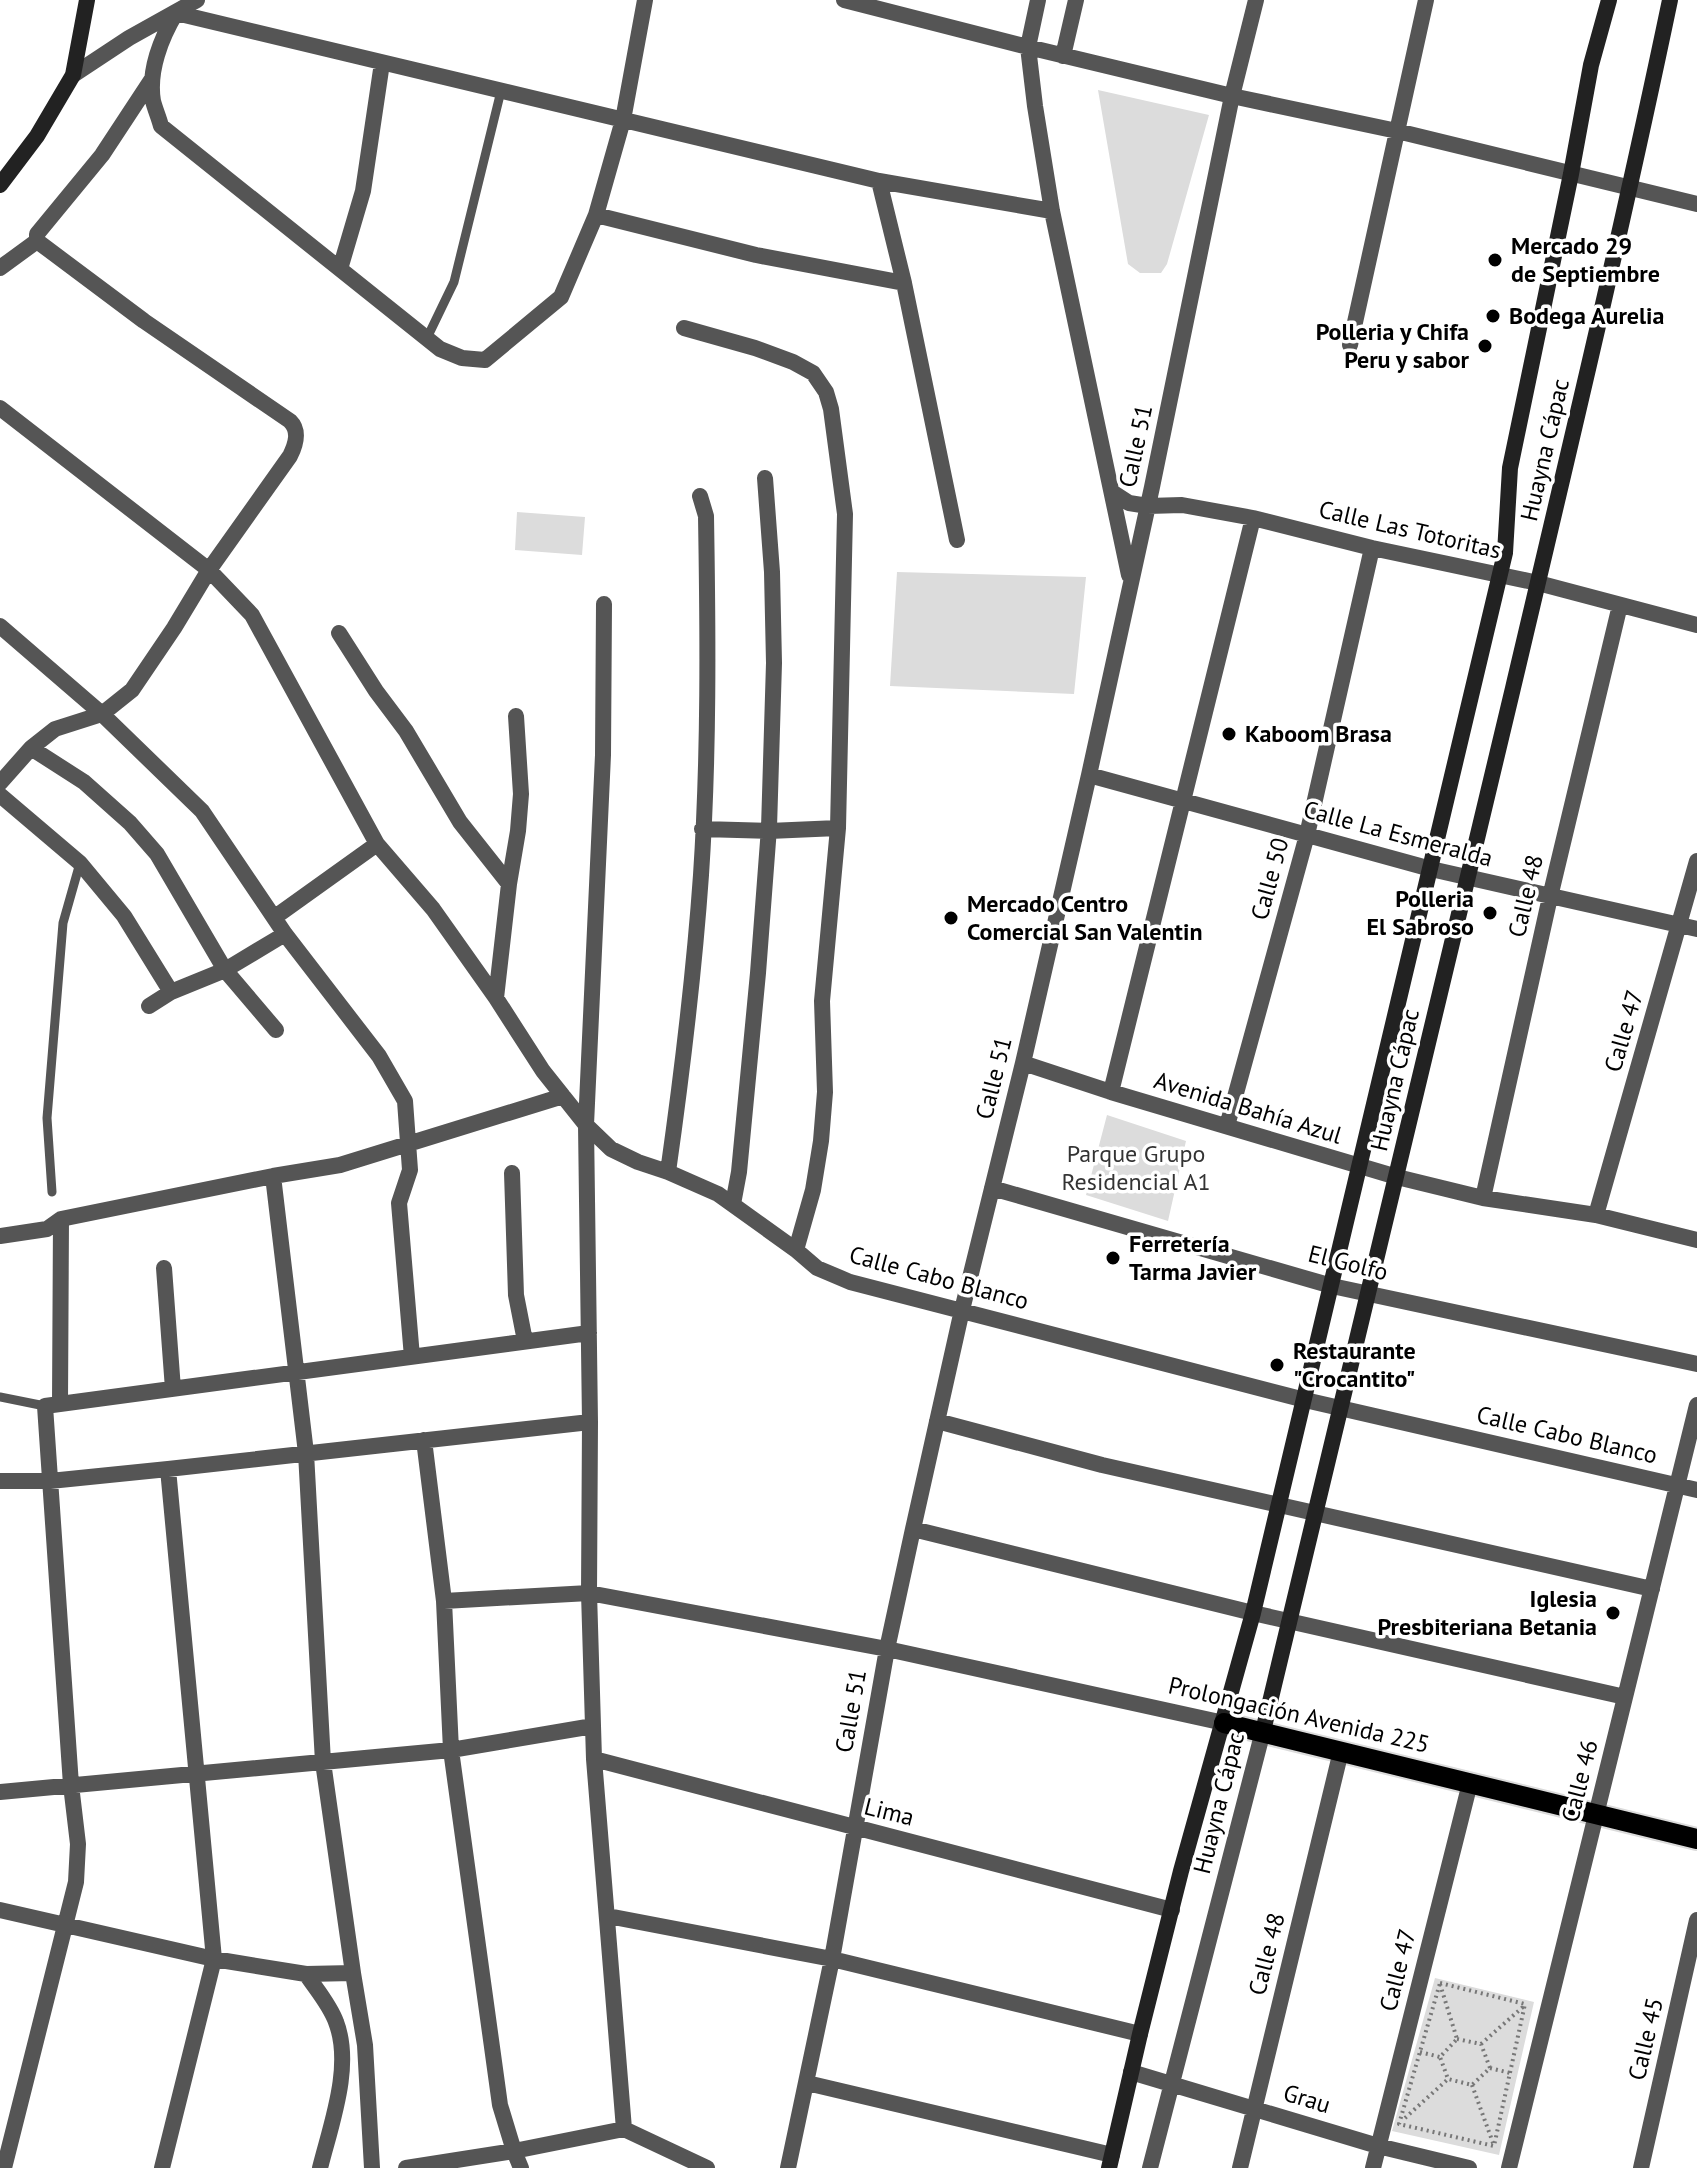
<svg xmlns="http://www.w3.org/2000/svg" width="1697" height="2168" font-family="'PT Sans',sans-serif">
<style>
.green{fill:#dcdcdc}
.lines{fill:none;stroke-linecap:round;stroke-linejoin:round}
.primary-casing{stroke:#dbdbdb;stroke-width:24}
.path{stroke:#777;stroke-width:4;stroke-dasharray:2 4;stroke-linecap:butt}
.service{stroke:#555;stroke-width:9}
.minor{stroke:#555;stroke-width:16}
.secondary{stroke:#222;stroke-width:16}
.primary{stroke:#000;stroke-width:20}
.poi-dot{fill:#000;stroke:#fff;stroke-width:3}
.labels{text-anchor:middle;stroke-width:7;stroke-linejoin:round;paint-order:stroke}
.poi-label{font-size:24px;font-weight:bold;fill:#000;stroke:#fff;text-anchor:start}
.street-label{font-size:24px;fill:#000;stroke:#fff}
.park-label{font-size:24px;fill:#333;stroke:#fff}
</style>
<rect width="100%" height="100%" fill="#fff"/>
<path class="green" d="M1098 90 1209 115 1167 264 1161 273H1140L1128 264Z
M517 512 585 517 582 555 515 550Z
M897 572 1086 577 1074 694 890 686Z
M1107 1115 1186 1141 1168 1221 1086 1195Z
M1435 1978 1534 2002 1499 2155 1392 2131Z"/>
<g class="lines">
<g class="primary-casing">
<path id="primary" d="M1224 1723 1697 1839"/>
</g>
<path class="path" d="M1440 1983 1525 2004 1494 2146 1399 2124Z
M1440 1984 1457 2039
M1457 2039 1481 2044 1490 2068 1472 2085 1448 2079 1440 2057Z
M1481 2044 1524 2006
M1420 2052 1440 2057
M1490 2068 1510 2073
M1472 2085 1493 2143
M1405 2118 1448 2079"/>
<path class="service" d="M427 338 454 282 501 91
M52 1192 47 1118 63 923 80 863
M0 1397 45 1406"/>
<path class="minor" d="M645 0 623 120 596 215 561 297 485 360 462 358 440 349 161 126C159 118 155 109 153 101 148 71 161 38 176 13L879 181 1052 211
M844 0 1028 47 1232 96 1397 131 1697 204
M1038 0 1028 47 1035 106 1052 211 1129 575
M1063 56 1076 0
M73 75 129 38 197 0
M879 181 904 283 957 540
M596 215 756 255 904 283
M0 268 37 241
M340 269 363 191 382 63
M684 328 755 348 793 362 813 373 826 392 831 409 845 514 838 828 822 1001 825 1092 821 1141 813 1190 796 1250
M1350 345 1426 0
M0 408 209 570 252 615 377 844 433 909 496 998
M1112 492 1129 503 1148 506 1182 505 1253 518 1372 548 1538 583 1697 625
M604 604 603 755 586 1125 590 1422 589 1593 594 1759 624 2129
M0 626 102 714 202 811 285 934 379 1056 405 1101 410 1170 399 1203 412 1357
M339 633 376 691 406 731 460 822 509 884
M516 716 521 794 518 831 509 884 496 998 543 1071 586 1125 611 1149 638 1162 668 1172 718 1194 796 1250 817 1268 850 1282 1305 1400 1697 1490
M31 748 84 782 130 823 157 854 225 970 276 1030
M1089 775 1431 869 1697 929
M0 783 31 748 55 729 102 714 132 690 174 628 209 570 290 456C296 444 300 431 290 421L144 321 37 241V234L102 155 152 79
M0 795 80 863 124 916 171 992
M702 829 769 831 838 828
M275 917 377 844
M149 1006 171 992 225 970 285 934
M1023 1063 1111 1092 1397 1177 1483 1198 1596 1215 1697 1240
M1111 1092 1253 518
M1227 1126 1307 835 1372 548
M668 1172C682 1073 694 975 701 875 709 755 708 635 706 516L700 496
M512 1173 516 1295 525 1341
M273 1176 306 1453 323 1762 353 1973 306 1974C316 1989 330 2005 336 2022 353 2066 331 2124 320 2168
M992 1188 1332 1286 1697 1364
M1483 1198 1550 897 1620 605
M733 1204 739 1172 758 973 769 828 774 663 772 572 765 478
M1596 1215 1697 861
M0 1236 47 1229 61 1219 273 1176 340 1165 563 1096
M164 1268 173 1389
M60 1404 61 1219
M937 1421 1102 1465 1652 1589
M424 1440 444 1601 451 1750 500 2105 514 2151 521 2168
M0 1481H50L168 1469 590 1422
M913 1529 1253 1613 1625 1697
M444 1601 589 1593 887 1649 1224 1723
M594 1759 1172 1910
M0 1792 451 1750 593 1726
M0 1910 214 1959 306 1974
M608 1916 832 1959 1140 2034
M353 1973 365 2045 372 2168
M1131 2072 1378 2146 1469 2168
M807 2083 1112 2155
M4 2168 76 1882 78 1844 71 1785 45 1406 589 1333
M162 2168 214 1959 168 1469
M406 2168 514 2151 624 2129 707 2168
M788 2168 832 1959 887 1649 913 1529 962 1310 1023 1063 1089 775 1152 487 1232 96 1256 0
M1150 2168 1263 1731
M1240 2168 1341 1751
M1373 2168 1470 1783
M1509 2168 1697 1405
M1641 2168 1697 1920"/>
<path class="secondary" d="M0 185 37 136 73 75 87 0
M1263 1731C1346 1384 1430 1036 1513 688 1567 459 1622 230 1670 0
M1109 2168 1140 2034 1181 1871 1253 1613 1505 553 1510 468 1571 174 1591 65 1609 0"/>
<use href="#primary" class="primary"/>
</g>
<g class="poi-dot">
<circle cx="1495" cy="260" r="8"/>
<circle cx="1493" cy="316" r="8"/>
<circle cx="1485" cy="346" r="8"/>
<circle cx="1229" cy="734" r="8"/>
<circle cx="1490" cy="913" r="8"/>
<circle cx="951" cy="918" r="8"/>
<circle cx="1113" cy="1258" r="8"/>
<circle cx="1277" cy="1365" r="8"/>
<circle cx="1613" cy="1613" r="8"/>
</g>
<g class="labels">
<g class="poi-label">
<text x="1511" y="254">Mercado 29<tspan x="1511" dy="28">de Septiembre</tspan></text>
<text x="1509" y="324">Bodega Aurelia</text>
<text x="1469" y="340" text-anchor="end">Polleria y Chifa<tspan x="1469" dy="28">Peru y sabor</tspan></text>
<text x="1245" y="742">Kaboom Brasa</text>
<text x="1474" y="907" text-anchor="end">Polleria<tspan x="1474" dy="28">El Sabroso</tspan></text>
<text x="967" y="912">Mercado Centro<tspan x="967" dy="28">Comercial San Valentin</tspan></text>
<text x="1129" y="1252">Ferretería<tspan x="1129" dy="28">Tarma Javier</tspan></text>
<text x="1293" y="1359">Restaurante<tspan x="1293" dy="28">"Crocantito"</tspan></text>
<text x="1597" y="1607" text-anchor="end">Iglesia<tspan x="1597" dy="28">Presbiteriana Betania</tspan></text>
</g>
<g class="street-label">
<text transform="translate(1136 446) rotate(-78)" y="8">Calle 51</text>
<text transform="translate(1545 450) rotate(-77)" y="8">Huayna Cápac</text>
<text transform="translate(1410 530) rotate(13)" y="8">Calle Las Totoritas</text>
<text transform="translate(1398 834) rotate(15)" y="8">Calle La Esmeralda</text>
<text transform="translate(1270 879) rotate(-75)" y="8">Calle 50</text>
<text transform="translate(1526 896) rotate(-77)" y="8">Calle 48</text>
<text transform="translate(1624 1031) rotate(-74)" y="8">Calle 47</text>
<text transform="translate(994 1078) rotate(-76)" y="8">Calle 51</text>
<text transform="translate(1395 1080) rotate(-77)" y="8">Huayna Cápac</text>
<text transform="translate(1248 1108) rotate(17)" y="8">Avenida Bahía Azul</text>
<text transform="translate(1348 1263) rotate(14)" y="8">El Golfo</text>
<text transform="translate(939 1278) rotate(15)" y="8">Calle Cabo Blanco</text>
<text transform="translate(1567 1435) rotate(13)" y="8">Calle Cabo Blanco</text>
<text transform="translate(851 1711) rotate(-80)" y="8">Calle 51</text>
<text transform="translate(1299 1715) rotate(13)" y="8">Prolongación Avenida 225</text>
<text transform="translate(1580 1781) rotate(-76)" y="8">Calle 46</text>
<text transform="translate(1219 1803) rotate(-76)" y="8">Huayna Cápac</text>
<text transform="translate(889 1812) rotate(14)" y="8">Lima</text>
<text transform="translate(1267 1954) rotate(-76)" y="8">Calle 48</text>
<text transform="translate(1398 1970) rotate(-76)" y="8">Calle 47</text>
<text transform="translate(1646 2039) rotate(-77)" y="8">Calle 45</text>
<text transform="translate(1307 2099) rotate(17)" y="8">Grau</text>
</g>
<g class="park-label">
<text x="1136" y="1162">Parque Grupo<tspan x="1136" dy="28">Residencial A1</tspan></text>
</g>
</g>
</svg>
